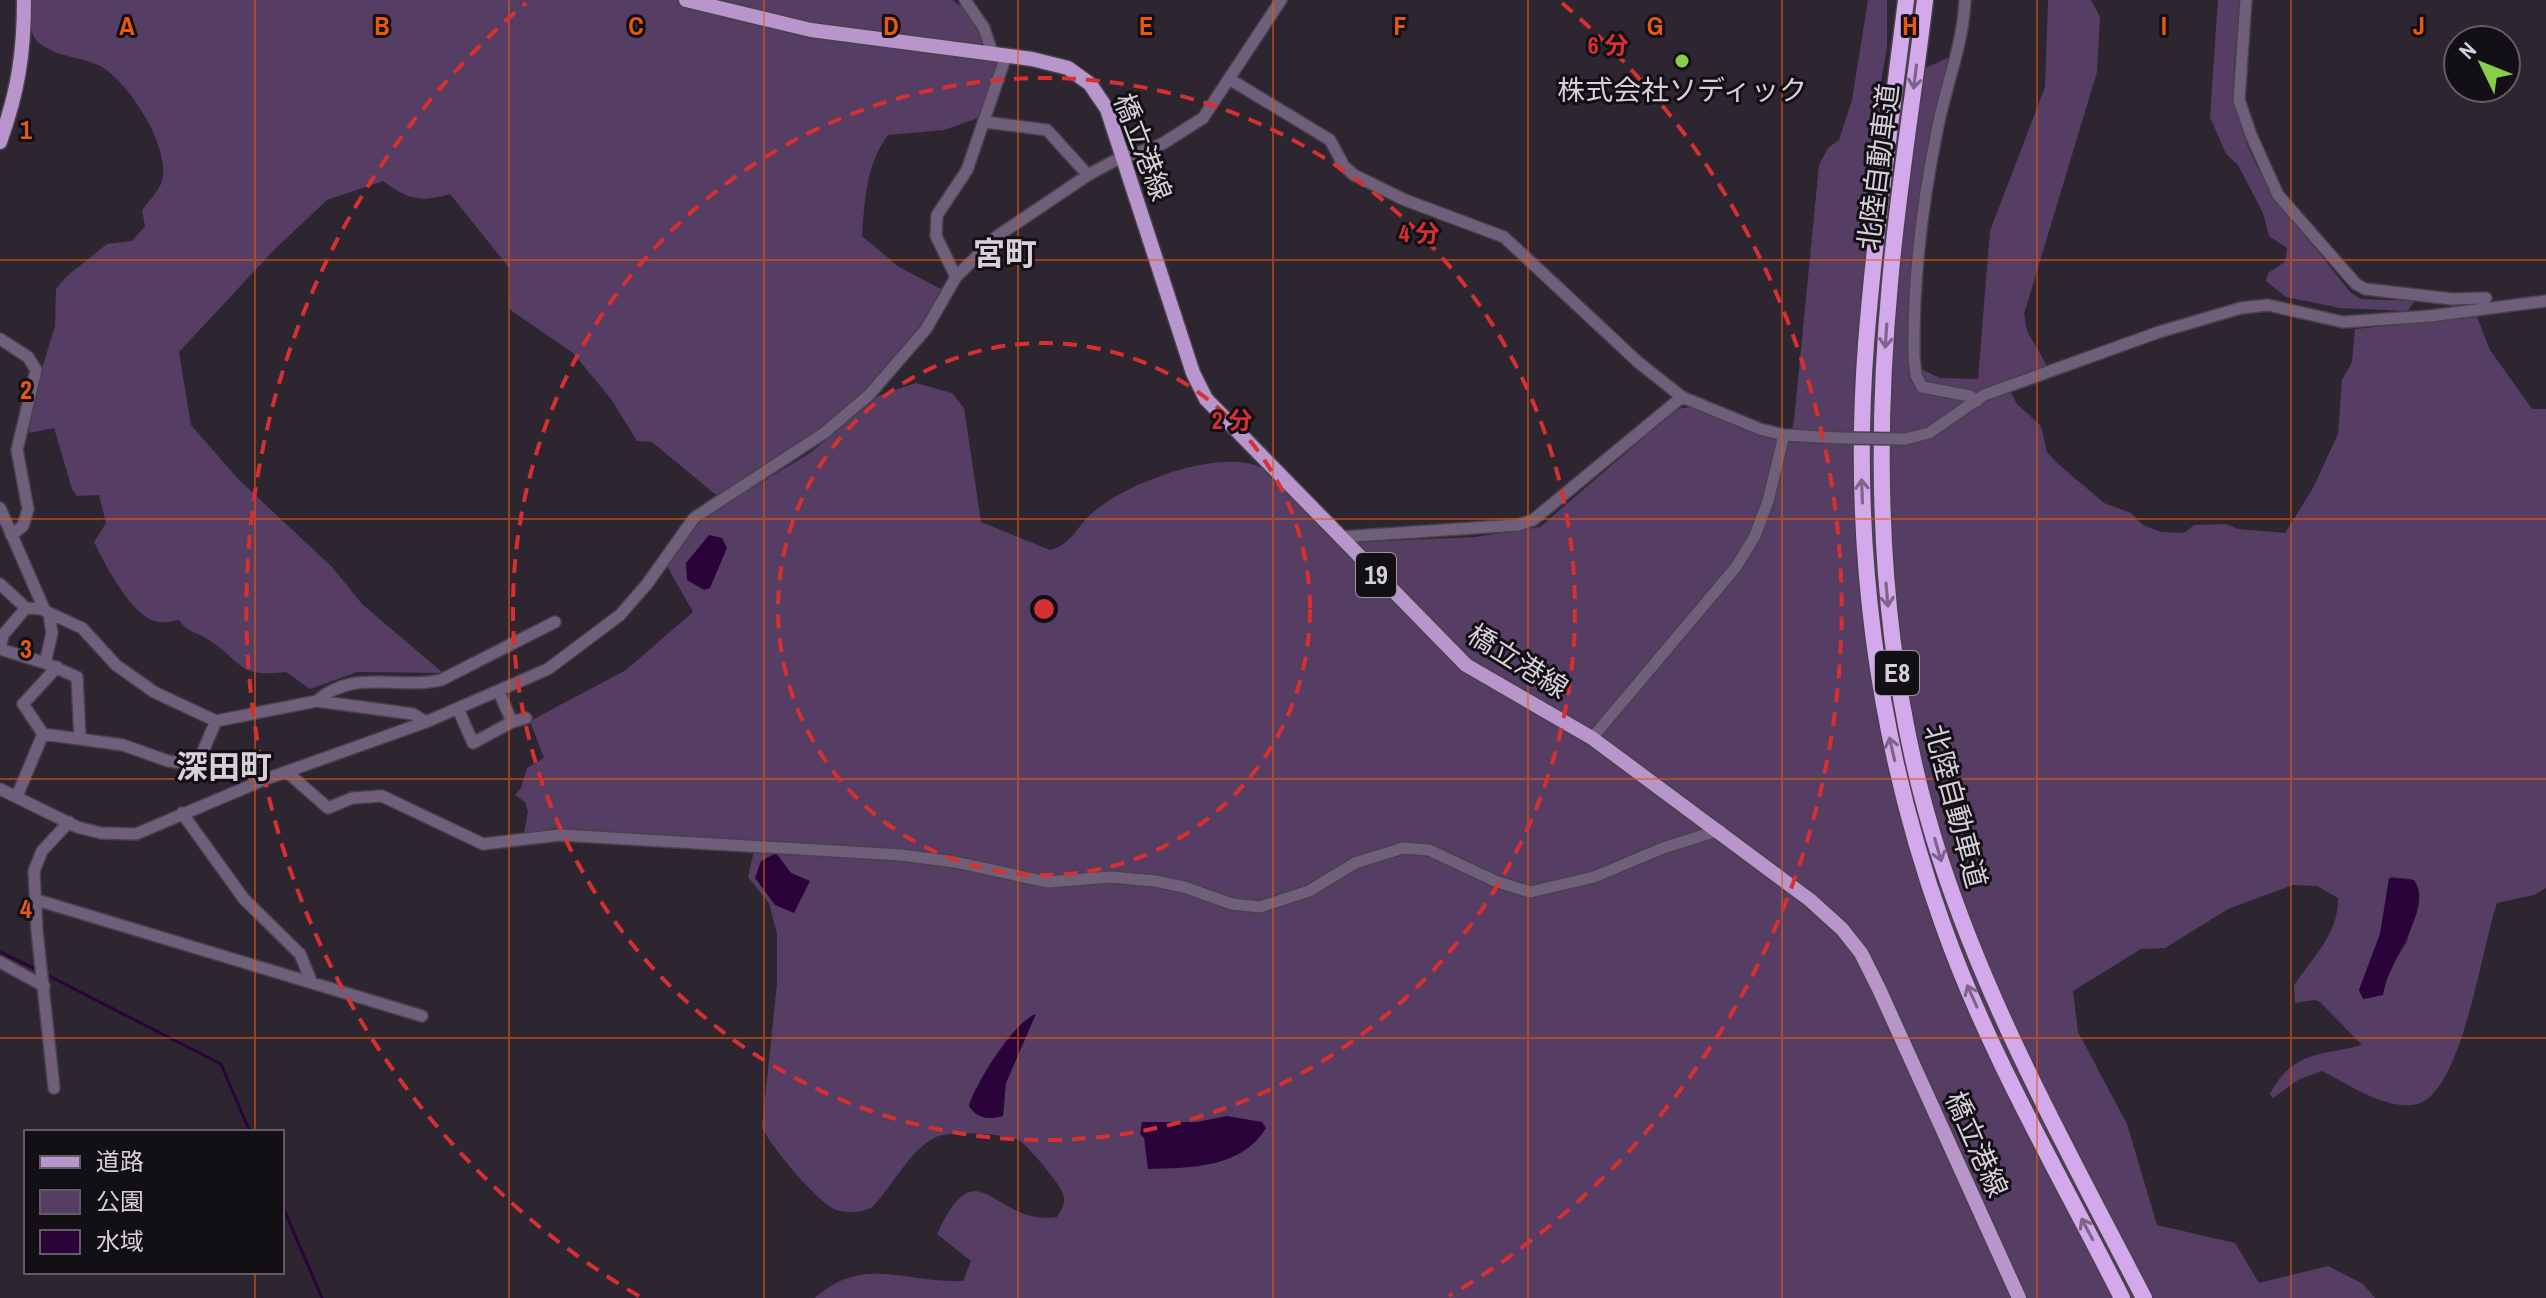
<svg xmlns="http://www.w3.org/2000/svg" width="2546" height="1298" font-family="'Archivo Narrow','Noto Sans JP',sans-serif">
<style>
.green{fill:#563d63;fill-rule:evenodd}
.water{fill:#2a033a}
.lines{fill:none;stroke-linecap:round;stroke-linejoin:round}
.stream{stroke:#2a033a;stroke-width:3}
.minor-casing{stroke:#48414c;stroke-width:14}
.major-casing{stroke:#48414c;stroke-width:17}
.highway-casing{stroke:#48414c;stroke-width:19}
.minor{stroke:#705f7a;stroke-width:11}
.major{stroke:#b895cb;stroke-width:14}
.highway{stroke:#d4a9eb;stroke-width:16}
.minor-bridge-casing{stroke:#48414c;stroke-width:14;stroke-linecap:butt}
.minor-bridge{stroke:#705f7a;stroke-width:11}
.oneway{stroke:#7d648b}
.grid{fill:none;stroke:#e8590c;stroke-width:2;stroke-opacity:0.55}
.ring{fill:none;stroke:#d63031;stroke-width:4;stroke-dasharray:14 10}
.poi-dot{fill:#87cf4b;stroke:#131015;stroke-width:3}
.labels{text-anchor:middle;stroke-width:6;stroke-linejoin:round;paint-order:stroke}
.shield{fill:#131015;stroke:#9c979e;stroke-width:2}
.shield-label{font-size:26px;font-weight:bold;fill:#d6d1d9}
.poi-label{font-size:28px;fill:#d6d1d9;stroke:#131015}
.street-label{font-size:28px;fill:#d6d1d9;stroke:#131015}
.quarter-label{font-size:32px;font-weight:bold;fill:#d6d1d9;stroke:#131015}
.grid-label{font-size:26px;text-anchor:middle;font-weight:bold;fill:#e8590c;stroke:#131015;stroke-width:6;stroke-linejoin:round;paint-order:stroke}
.centre{fill:#d63031;stroke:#131015;stroke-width:4}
.ring-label{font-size:24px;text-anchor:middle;font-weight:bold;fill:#d63031;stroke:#131015;stroke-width:6;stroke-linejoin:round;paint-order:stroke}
</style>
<rect width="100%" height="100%" fill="#2d2631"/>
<path class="green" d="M31 0H952L963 8 999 65 981 117 944 130 888 135C866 164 865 200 862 236L899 267 941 289C894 383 805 444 716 495L652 442 637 441 611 399 573 353 509 309 510 269 450 194C421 203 407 199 383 181L327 200 274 250 179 352 191 425 238 479 332 567 362 604 443 673 357 672 310 689 286 672C237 678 244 663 209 640 196 631 189 634 179 620 173 621 166 623 160 622 133 620 105 564 94 542L106 523 99 495 77 496 72 489 54 428 29 433 32 401 55 326 56 289 67 276 107 244 132 241 145 226 142 210C148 202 157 193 161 184 174 151 129 83 102 67 82 56 56 58 38 42 27 32 31 13 31 0Z
M1868 0H1887V47L1880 88 1952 56 1937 102 1912 365 1940 378 1978 379 1990 231 2045 87 2048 0H2091L2100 17 2097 72 2024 314 2027 331 2047 366 2005 382 2017 404 2041 426 2047 452 2057 463 2104 503 2131 513 2143 525 2161 532 2184 533 2194 525 2226 524 2238 529 2285 533 2313 488 2338 434 2342 380 2352 362 2355 329 2477 317 2490 350 2532 409H2546V888L2534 895 2497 903C2482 944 2462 1100 2413 1105 2382 1108 2348 1084 2322 1071L2298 1080 2273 1098 2270 1094C2293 1050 2321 1056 2362 1045L2320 1002 2315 1000 2295 1003 2294 985C2313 957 2339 933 2338 898L2317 886 2293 885 2228 909 2165 948 2141 949 2073 991 2078 1032 2127 1124 2157 1225 2235 1243 2259 1283 2328 1266 2363 1284 2375 1298H815C863 1254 908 1284 963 1281L971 1261 937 1234C979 1143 993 1227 1057 1217 1062 1209 1066 1204 1063 1194 1060 1184 1029 1147 1020 1141 1004 1133 949 1130 934 1138 907 1153 893 1187 871 1208 859 1213 847 1214 834 1209 816 1200 770 1146 762 1127L777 984V934L769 903 748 877 756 842 555 828 524 834 528 811 525 802 515 795 521 788 527 768 544 758 530 721 626 670 693 612 667 566 686 536 707 515 810 453 880 395 916 383 952 393 964 408 981 522 1050 550C1071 545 1076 528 1091 514 1125 483 1223 446 1264 469L1337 543 1475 537 1540 527 1677 409 1690 407 1781 442 1792 430 1794 420 1819 165 1828 148 1839 140 1852 100ZM2391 877 2411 879 2419 891 2407 942 2389 970 2383 994 2366 999 2359 990 2380 934Z
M2218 0H2243C2240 32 2230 66 2235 98 2245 177 2305 232 2350 292L2361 299 2415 301 2407 311 2340 308 2286 297 2266 281 2268 273 2285 262 2287 248 2269 236 2263 213 2238 165 2226 154 2210 117Z"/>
<path class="water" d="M709 535 722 538 727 548 710 588 704 590 687 580 686 563Z
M776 853 791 873 810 881 794 913 775 905 755 878 761 861Z
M2389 878 2414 880C2435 908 2386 964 2383 995L2363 999 2359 990 2380 934Z
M1036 1014 1006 1083 1003 1116C990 1120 977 1119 969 1106 975 1084 1015 1020 1036 1014Z
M1227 1116 1262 1122 1266 1128C1242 1168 1191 1168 1148 1169L1144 1138 1140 1134 1142 1122H1197Z"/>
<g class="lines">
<path class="stream" d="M0 952 38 970
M45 974 221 1064 250 1132
M282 1205 322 1298"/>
<g class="minor-casing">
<path id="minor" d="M965 0 984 28 993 55
M1965 0C1963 46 1945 87 1937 131 1922 204 1913 281 1914 356L1916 375 1922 387 1970 396 1977 401
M2246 0 2239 100 2251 135 2278 195 2356 284 2365 289 2452 299 2486 298
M1231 80 1330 140 1344 166 1354 175 1405 200 1504 237 1638 362 1682 397 1760 429 1784 435 1841 438
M985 122 1047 130 1088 175
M956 277 936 236 937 215 967 170 1006 56
M0 339 28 357 36 370 17 450 28 509 23 526 11 535
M1905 439 1929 433 1984 395 2159 332 2241 308 2268 305 2343 322 2430 316 2546 301
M0 508 45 611 82 628 116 665 154 692 216 721 317 701 413 714 426 722
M1340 537 1518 525 1533 520 1682 397
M0 584 26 608
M43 609 26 608 3 635 0 649 45 663
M49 614 52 633 45 663 77 677 80 738
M317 701C354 668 398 690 441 680L555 622
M458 709 473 743 512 722 499 692
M512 722 526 718
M43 734 123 745 168 761 197 765 216 721
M43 734 23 704 57 667
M1592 738 1736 567 1755 536 1768 501 1784 435
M287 772 328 808 352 798 382 796 483 844 560 835 901 855 955 862 1047 882 1110 877 1155 881 1184 887 1232 904 1260 907 1309 891 1355 863 1403 848 1429 850 1495 881 1530 892 1594 877 1663 848 1720 830
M0 789 77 827 101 833 136 834 266 779 426 722 548 669 620 615 647 584 694 518 824 433 869 395 926 329 956 277 996 237 1088 175 1114 161 1162 144 1203 118 1281 0
M17 796 43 734
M182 813 244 899 300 954 312 983
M37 900 422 1016
M0 962 44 986
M54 1088 37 931 34 871 42 851 69 822"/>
</g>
<g class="major-casing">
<path id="major" d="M686 0 811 30 1032 59 1068 68 1090 84 1107 109 1193 373 1206 399 1466 665 1592 738 1810 900 1842 929 1861 953 1879 989 2019 1298
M0 142C18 91 24 54 24 0"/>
</g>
<g class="highway-casing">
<path id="highway" d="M1906 0C1892 115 1875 229 1866 344 1851 541 1876 739 1943 925 1989 1055 2060 1175 2122 1298
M1925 0C1914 94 1898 188 1890 283 1872 477 1880 675 1941 861 1991 1014 2070 1155 2144 1298"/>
</g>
<use href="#minor" class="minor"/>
<use href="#major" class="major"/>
<use href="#highway" class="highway"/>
<g class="minor-bridge-casing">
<path id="minor-bridge" d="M1841 438 1905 439"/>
</g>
<use href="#minor-bridge" class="minor-bridge"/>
</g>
<defs><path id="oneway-shaft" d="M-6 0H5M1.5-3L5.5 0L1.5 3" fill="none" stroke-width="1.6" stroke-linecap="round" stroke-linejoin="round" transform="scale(2)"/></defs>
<g class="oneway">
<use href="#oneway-shaft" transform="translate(1915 77) rotate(97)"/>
<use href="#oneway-shaft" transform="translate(1886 336) rotate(94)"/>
<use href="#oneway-shaft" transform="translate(1862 491) rotate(-92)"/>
<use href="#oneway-shaft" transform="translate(1887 595) rotate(85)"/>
<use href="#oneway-shaft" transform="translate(1892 749) rotate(-103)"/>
<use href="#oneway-shaft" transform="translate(1938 850) rotate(74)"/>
<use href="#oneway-shaft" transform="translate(1972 996) rotate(-114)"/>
<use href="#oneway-shaft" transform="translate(2087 1229) rotate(-118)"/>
</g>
<path class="grid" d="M255 0V1132M509 0V1298M764 0V1298M1018 0V1298M1273 0V1298M1528 0V1298M1782 0V1298M2037 0V1298M2291 0V1298M0 260H2546M0 519H2546M0 779H2546M0 1038H2546M255 1272V1298"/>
<g class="ring">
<circle cx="1044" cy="609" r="266"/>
<circle cx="1044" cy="609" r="531"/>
<path d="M639 1296A797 797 0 0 1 526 3M1562 3A797 797 0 0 1 1449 1296"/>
</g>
<circle class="poi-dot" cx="1682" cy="61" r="8"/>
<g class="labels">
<g class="shield">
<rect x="1356" y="553" width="40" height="44" rx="6"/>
<rect x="1875" y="651" width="44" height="44" rx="6"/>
</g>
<g class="shield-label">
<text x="1376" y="584">19</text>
<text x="1897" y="682">E8</text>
</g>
<g class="poi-label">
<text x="1682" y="100">株式会社ソディック</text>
</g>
<g class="street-label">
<text transform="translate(1143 147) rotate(69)" y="10">橋立港線</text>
<text transform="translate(1878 167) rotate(-83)" y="10">北陸自動車道</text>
<text transform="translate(1518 661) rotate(32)" y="10">橋立港線</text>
<text transform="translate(1956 806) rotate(75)" y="10">北陸自動車道</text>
<text transform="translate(1977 1144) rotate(66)" y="10">橋立港線</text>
</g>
<g class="quarter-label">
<text x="1005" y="265">宮町</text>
<text x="224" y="778">深田町</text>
</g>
</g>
<g class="grid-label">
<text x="127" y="35">A</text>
<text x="382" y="35">B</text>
<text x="636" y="35">C</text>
<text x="891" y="35">D</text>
<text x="1146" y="35">E</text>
<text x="1400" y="35">F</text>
<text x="1655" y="35">G</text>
<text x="1910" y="35">H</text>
<text x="2164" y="35">I</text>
<text x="2419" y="35">J</text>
<text x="26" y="139">1</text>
<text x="26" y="399">2</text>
<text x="26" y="658">3</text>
<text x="26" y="918">4</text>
</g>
<circle cx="1044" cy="609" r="12" class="centre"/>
<g class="ring-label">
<text x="1608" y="54">6 分</text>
<text x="1419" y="242">4 分</text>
<text x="1232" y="429">2 分</text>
</g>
<rect x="24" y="1130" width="260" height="144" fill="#131015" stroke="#615d63" stroke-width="2"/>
<rect x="40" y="1156" width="40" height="12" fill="#b895cb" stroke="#615d63" stroke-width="2"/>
<text x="96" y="1170" font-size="24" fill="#d6d1d9">道路</text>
<rect x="40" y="1190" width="40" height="24" fill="#563d63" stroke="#615d63" stroke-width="2"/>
<text x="96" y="1210" font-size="24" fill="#d6d1d9">公園</text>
<rect x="40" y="1230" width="40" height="24" fill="#2a033a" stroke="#615d63" stroke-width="2"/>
<text x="96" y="1250" font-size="24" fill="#d6d1d9">水域</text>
<g transform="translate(2482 64) rotate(313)"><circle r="38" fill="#131015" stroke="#615d63" stroke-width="2"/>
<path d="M0-6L14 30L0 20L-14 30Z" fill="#87cf4b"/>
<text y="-12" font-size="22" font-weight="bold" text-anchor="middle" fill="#d6d1d9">N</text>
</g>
</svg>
